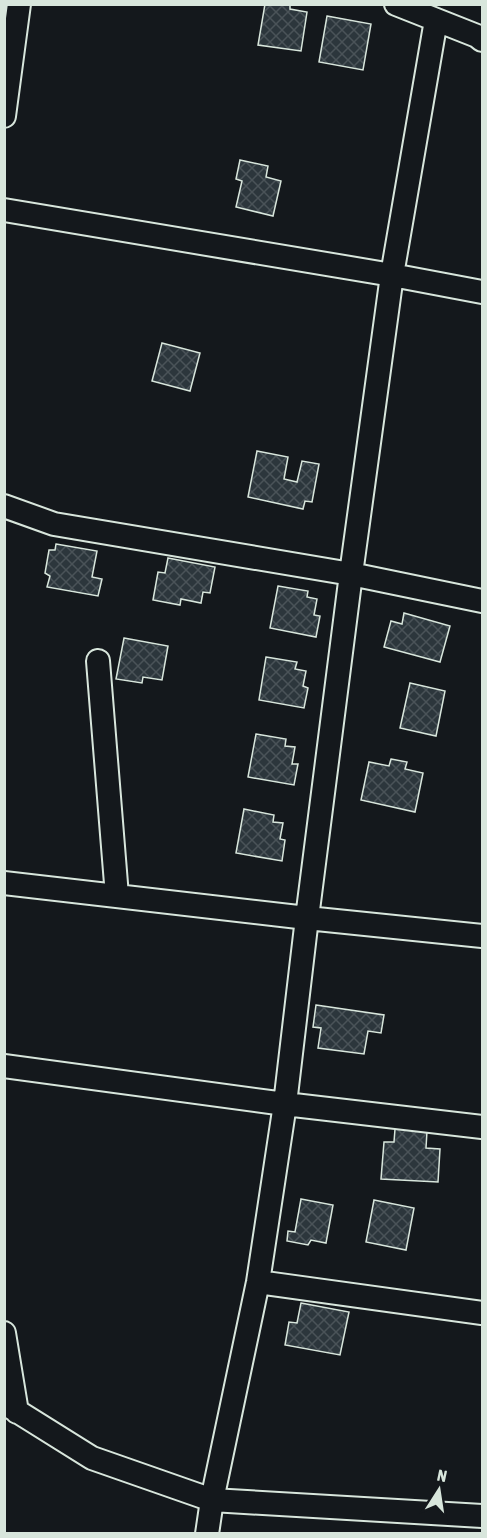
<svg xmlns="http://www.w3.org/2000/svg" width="487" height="1538" font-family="'Asap Condensed',sans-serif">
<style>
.building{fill:url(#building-cross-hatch);stroke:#d8e6dc;stroke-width:1.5}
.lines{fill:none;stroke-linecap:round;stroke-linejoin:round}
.street-casing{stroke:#d8e6dc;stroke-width:26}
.street{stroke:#14181c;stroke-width:22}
</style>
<defs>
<pattern id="building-cross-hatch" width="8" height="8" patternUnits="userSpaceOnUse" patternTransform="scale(1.5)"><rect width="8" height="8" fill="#2c363c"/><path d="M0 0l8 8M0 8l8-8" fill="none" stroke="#4a5358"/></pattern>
</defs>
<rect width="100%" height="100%" fill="#14181c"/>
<path class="building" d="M265 4H290V9L307 12 301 51 258 45Z
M327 16 371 24 363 70 319 62Z
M240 160 268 166 266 177 281 181 273 216 236 207 242 181 236 179Z
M162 343 200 353 190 391 152 381Z
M257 451 288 457 284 479 297 482 302 461 319 464 312 502 305 501 303 509 248 497Z
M56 544 97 551 92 577 102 579 98 596 47 587 50 576 45 573 49 550H55Z
M168 558 215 567 210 593 203 592 201 603 181 599 180 605 153 600 158 572 165 573Z
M278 586 308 591 307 597 317 599 314 615 320 616 316 637 270 628Z
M404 613 450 626 440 662 384 647 391 621 402 624Z
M124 638 168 646 162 680 143 677 142 683 116 679Z
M266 657 297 662 295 669 306 671 303 686 308 688 304 708 259 700Z
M410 683 445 691 436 736 400 728Z
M256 734 286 739 285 746 295 747 292 764H298L294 785 248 777Z
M391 759 407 762 405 769 423 773 415 812 361 800 369 762 389 766Z
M244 809 274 815 273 822 283 823 280 839 285 840 282 861 236 853Z
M316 1005 384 1015 381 1033 368 1031 364 1054 318 1048 321 1028 313 1027Z
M395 1129 427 1131 426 1148 440 1149 438 1182 381 1179 384 1142H394Z
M301 1199 333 1205 326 1243 311 1240 308 1245 287 1241 288 1231 295 1232Z
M374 1200 414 1208 406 1250 366 1242Z
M301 1303 349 1312 340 1355 285 1345 289 1322 297 1323Z"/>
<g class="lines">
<g class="street-casing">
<path id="street" d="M396 4 477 36 482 40
M4 116 19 4
M4 210 392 275 482 292
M4 506 54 524 351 574 482 601
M98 661 117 896
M4 883 307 918 482 936
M4 1066 285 1104 482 1127
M258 1282 482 1313
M4 1333 17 1412
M4 1403 92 1458 212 1500 482 1516
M207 1534 212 1500 258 1282 285 1104 307 918 351 574 392 275 436 20"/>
</g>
<use href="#street" class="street"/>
</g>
<rect width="487" height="1538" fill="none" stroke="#d8e6dc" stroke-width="12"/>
<g transform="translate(439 1490) rotate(12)" stroke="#14181c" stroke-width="4.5" paint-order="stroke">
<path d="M0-4.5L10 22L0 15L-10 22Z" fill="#d8e6dc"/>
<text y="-9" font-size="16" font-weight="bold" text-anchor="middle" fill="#d8e6dc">N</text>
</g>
</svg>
